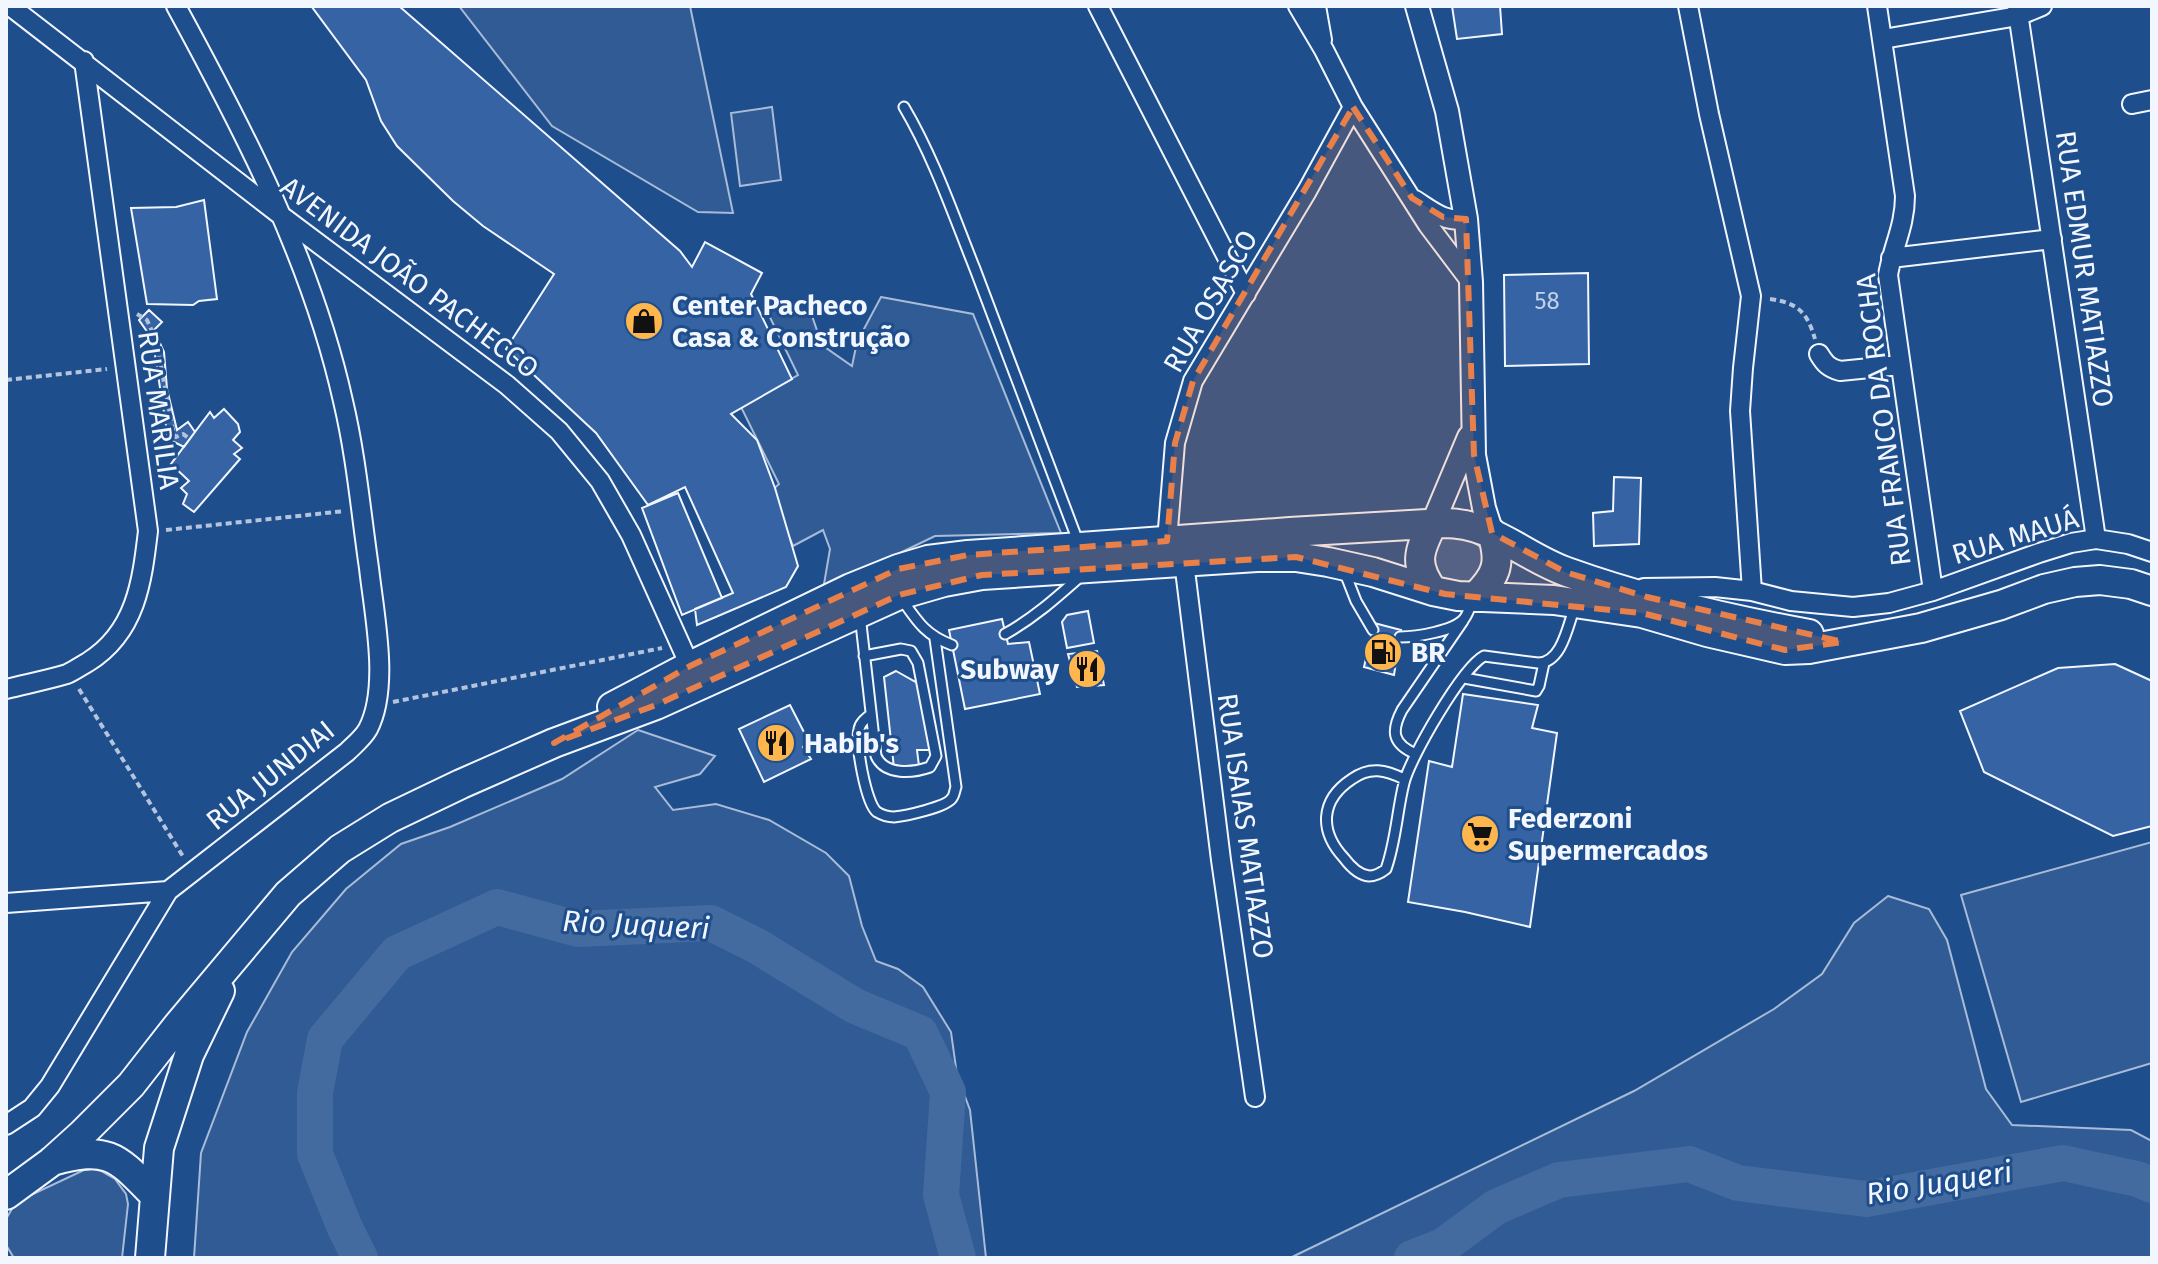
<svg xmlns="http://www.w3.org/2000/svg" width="2158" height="1264" font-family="'Fira Sans',sans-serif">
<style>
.built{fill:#305b95;stroke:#a8bbd7;stroke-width:2}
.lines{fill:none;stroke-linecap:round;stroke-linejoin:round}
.river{stroke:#446ba0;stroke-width:36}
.building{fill:#3563a3;stroke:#f2f6ff;stroke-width:2}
.service-casing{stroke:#f2f6ff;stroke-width:13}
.minor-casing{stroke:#f2f6ff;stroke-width:22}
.tertiary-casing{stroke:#f2f6ff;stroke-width:26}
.primary-casing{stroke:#f2f6ff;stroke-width:32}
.path{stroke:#b3c4dc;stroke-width:4;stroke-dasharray:6 4;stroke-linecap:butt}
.service{stroke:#1f4e8c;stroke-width:9}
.minor{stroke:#1f4e8c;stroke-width:18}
.tertiary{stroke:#1f4e8c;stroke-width:22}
.primary{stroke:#1f4e8c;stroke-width:28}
.marked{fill:#ea8049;fill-opacity:0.2;stroke:#ea8049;stroke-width:6;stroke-dasharray:16 10;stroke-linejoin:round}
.labels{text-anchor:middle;stroke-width:6;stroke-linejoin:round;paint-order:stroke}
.number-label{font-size:24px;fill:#c3d1e8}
.street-label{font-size:28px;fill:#f2f6ff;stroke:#1f4e8c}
.poi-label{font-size:28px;font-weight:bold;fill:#f2f6ff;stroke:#1f4e8c;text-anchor:start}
.water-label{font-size:30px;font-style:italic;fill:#f2f6ff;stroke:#1f4e8c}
</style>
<rect width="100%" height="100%" fill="#1f4e8c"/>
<path class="built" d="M459 6H690L733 213 698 212 552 126Z
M772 107 781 180 740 186 731 113Z
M881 297 973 314 1061 533 935 536 823 590 830 549 823 530 793 546 770 492 779 484 741 407 798 375 765 307 810 310 822 345 852 366 857 342Z
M1443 534 1464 536 1482 548 1485 563 1481 576 1468 582 1445 581 1429 565 1428 547Z
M638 730 715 756 700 774 655 787 673 810 716 804 769 820 826 853 849 876 862 926 876 961 898 969 923 987 951 1032 957 1075 970 1110 986 1258H194L201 1153 247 1032 292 952 346 889 401 844 450 827 562 779Z
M2152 842V1063L2021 1102 1961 895Z
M1888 896 1929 909 1947 940 1986 1089 2012 1125 2131 1130 2152 1141V1258H1290L1634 1091 1774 1009 1822 974 1854 923Z
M93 1169 101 1171 115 1179 126 1194 128 1204 122 1258H14L6 1245V1219L16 1202 84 1170Z"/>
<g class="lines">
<path class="river" d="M360 1258 345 1228 315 1154V1093L325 1039 397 953 497 907 578 929 711 923 757 946 855 1006 920 1033 948 1092 941 1195 958 1258
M1412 1258 1443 1246 1496 1207 1559 1180 1689 1164 1738 1183 1866 1199 2063 1163 2137 1179 2152 1185"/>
</g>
<path class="building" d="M314 6H399L680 251 692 267 705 242 762 273 751 294 792 379 731 414 757 440 775 488 798 566 786 587 697 625 695 609 733 593 685 487 648 505 596 433 506 349 554 274 483 226 453 201 397 146 381 121 366 80 312 7Z
M1452 6H1500L1502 34 1457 39Z
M204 200 217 299 199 301 193 305 147 304 131 208 176 207Z
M1588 273 1589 364 1505 366 1504 275Z
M149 310 162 322 154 330 164 352 167 389 177 430 188 422 195 432 184 447 168 439 154 349 148 333 139 320Z
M224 409 238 424 240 432 233 440 242 448 234 454 240 459 194 512 183 504 187 494 181 488 189 481 171 464 210 412 214 418Z
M1614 477 1641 478 1639 544 1594 546 1593 513 1613 511Z
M678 493 722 598 682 615 642 508Z
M1088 611 1094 643 1067 648 1062 622 1067 615Z
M1002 619 1008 644 1029 642 1040 694 965 709 949 630Z
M1374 623 1401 630 1394 675 1364 667Z
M1097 651 1104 685 1077 687 1068 654Z
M2115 664 2152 681V826L2113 836 1984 772 1960 711 2058 668Z
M896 671 919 684 930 750H917L919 766 894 768 884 677Z
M1463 694 1538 705 1532 728 1557 733 1530 927 1465 912 1408 902 1429 761 1452 767Z
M790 705 808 740 803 747 811 759 764 782 739 729Z"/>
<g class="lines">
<g class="service-casing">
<path id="service" d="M904 107C934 158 953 214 975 269 1010 360 1044 452 1079 544
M1345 573 1356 601 1373 630
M901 598C917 621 925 635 952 645
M860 615 876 756C885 776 913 773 930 767L936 756 918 663 911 651 901 649 864 656
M1005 634C1034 618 1057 597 1082 575
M1400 637C1416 637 1454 631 1464 619 1468 614 1470 606 1473 601
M1464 678 1536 691 1539 686 1544 663
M870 715C865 719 860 723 859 729 855 743 866 804 877 812 882 815 888 817 894 817 905 816 947 807 952 798 954 797 955 789 956 787L935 639
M1416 754C1392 744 1391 731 1402 710L1463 621
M1404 779C1386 770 1370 766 1352 779 1320 800 1319 831 1344 858 1350 866 1358 875 1369 876 1376 876 1381 873 1386 869 1396 841 1397 811 1404 783 1410 758 1462 668 1484 656L1538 663C1562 663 1568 625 1575 606"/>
</g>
<g class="minor-casing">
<path id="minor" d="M10 6 283 217 507 385 559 431 600 481 631 535 690 666
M1098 6 1246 294
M1298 6 1324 50 1353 107 1428 225 1471 282
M1316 6 1322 40
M1688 6 1709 114 1751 296 1743 368 1740 411 1752 591
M1877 6 1905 196C1905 226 1893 246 1888 275L1933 591
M2017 6 2096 539
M1883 39 2018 16 2042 6
M2132 104 2152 100
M1415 200C1431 210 1445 223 1466 219
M1891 258 2052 239
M1819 354C1825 364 1829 368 1840 371L1900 365
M1167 541 1175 443 1193 381 1307 191 1353 107
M1184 562 1221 860 1255 1097
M1644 588 1715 587 1752 591 1791 601 1853 607 1889 603 1933 591 2039 553 2071 543 2096 539 2128 544 2152 552
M6 689C26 684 47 680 67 674 74 671 81 666 88 662 136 632 142 582 148 531L84 61
M6 903 168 891
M6 1125 32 1108 50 1086 168 891 347 752C354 745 363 738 368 729 390 687 374 614 369 568 361 513 356 455 343 401 312 261 244 131 176 6"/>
</g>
<g class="tertiary-casing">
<path id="tertiary" d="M1417 6 1447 111 1466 219 1471 282 1474 455 1484 508 1492 533
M1432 525 1469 437"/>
</g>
<g class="primary-casing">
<path id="primary" d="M1432 525C1418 552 1414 565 1433 591
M1475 597C1498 575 1501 562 1492 533
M612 707 690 666 851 588 898 569 928 560 968 555 1290 532 1444 523C1494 523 1522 556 1567 572 1645 600 1727 619 1809 634
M52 1161C109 1145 117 1157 155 1196
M6 1195 51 1162 82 1134 131 1085 178 1025 288 894 340 849 390 818 461 784 554 743 656 705 899 595 944 582 982 575 1257 557H1296L1328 562 1373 572 1433 591 1458 596 1554 600 1642 613 1707 632 1785 650 1809 649 1921 628 2001 605 2044 589 2075 582 2100 580 2131 584 2152 591
M150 1258 159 1148 189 1055 220 991"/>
</g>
<path class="path" d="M1770 299C1798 303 1807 312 1815 339
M137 314 147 320 156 340 174 435 176 437 183 434 190 439
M6 380 107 369
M166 530 345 511
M79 689 184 858
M393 702 662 648"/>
<use href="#service" class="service"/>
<use href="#minor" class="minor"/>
<use href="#tertiary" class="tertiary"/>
<use href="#primary" class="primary"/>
</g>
<path class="marked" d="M1353 107 1412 198 1443 217 1466 219 1474 455 1492 533 1565 572 1647 597 1843 642 1785 650 1642 613 1445 594 1296 557 982 575 899 595 656 705 554 743 690 666 898 569 968 555 1167 541 1175 443 1193 381Z"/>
<defs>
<g id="shop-disc" transform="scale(2)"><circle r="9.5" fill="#ffb74d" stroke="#1f4e8c"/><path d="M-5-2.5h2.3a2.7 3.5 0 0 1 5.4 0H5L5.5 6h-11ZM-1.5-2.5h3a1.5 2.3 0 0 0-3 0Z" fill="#111"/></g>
<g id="fuel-disc" transform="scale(2)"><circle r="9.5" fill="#ffb74d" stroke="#1f4e8c"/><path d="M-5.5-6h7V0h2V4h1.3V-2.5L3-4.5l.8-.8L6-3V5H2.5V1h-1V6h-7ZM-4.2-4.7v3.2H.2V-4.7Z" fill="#111"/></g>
<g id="restaurant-disc" transform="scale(2)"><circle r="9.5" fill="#ffb74d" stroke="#1f4e8c"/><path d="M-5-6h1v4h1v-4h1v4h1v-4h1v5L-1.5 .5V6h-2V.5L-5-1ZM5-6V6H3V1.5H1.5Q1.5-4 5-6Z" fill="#111"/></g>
<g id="supermarket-disc" transform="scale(2)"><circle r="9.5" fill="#ffb74d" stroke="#1f4e8c"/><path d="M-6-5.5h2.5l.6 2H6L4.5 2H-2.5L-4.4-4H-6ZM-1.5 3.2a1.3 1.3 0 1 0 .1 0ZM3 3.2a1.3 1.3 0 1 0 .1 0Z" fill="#111"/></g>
</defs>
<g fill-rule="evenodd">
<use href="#shop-disc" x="644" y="321"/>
<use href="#fuel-disc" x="1383" y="652"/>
<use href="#restaurant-disc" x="1087" y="669"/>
<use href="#restaurant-disc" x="776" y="743"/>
<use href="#supermarket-disc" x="1480" y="834"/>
</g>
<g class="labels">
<g class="number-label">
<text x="1547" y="309">58</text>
</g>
<g class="street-label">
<text transform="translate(2085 269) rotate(82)" y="10">RUA EDMUR MATIAZZO</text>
<text transform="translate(410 277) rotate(37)" y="10">AVENIDA JOÃO PACHECCO</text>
<text transform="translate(1210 301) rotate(-60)" y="10">RUA OSASCO</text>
<text transform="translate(159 410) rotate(82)" y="10">RUA MARILIA</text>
<text transform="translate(1883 420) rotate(-97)" y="10">RUA FRANCO DA ROCHA</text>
<text transform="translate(2015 536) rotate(-17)" y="10">RUA MAUÁ</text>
<text transform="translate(270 775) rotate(-39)" y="10">RUA JUNDIAI</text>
<text transform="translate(1246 826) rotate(82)" y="10">RUA ISAIAS MATIAZZO</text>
</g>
<g class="poi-label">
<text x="672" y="315">Center Pacheco<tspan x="672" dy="32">Casa &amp; Construção</tspan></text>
<text x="1411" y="662">BR</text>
<text x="1059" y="679" text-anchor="end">Subway</text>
<text x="804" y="753">Habib's</text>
<text x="1508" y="828">Federzoni<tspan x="1508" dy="32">Supermercados</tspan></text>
</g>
<g class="water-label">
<text transform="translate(636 925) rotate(3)" y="10">Rio Juqueri</text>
<text transform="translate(1939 1183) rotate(-9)" y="10">Rio Juqueri</text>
</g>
</g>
<rect width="2158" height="1264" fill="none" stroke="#f2f6ff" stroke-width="16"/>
</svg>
